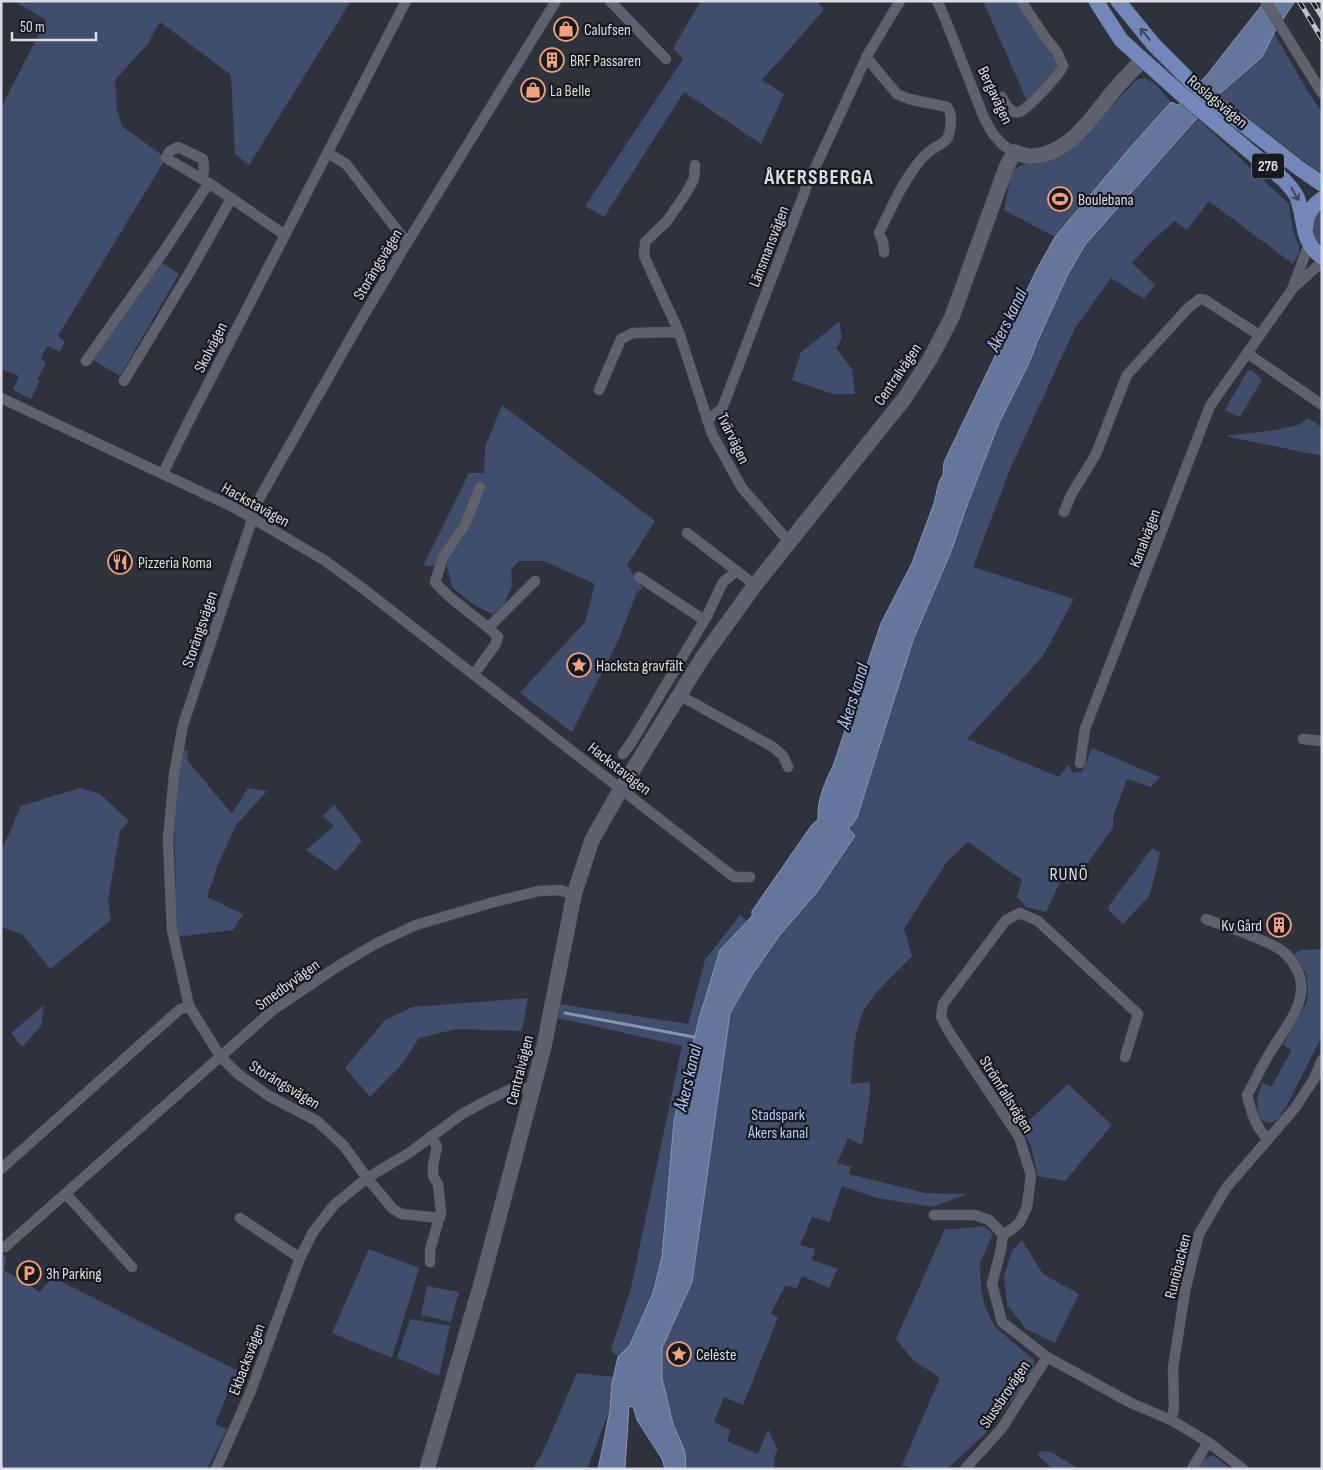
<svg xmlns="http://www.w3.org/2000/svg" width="1323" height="1470" font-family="'Sofia Sans Condensed',sans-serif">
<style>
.green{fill:#404d6c}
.water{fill:#66759b;stroke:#8994b1}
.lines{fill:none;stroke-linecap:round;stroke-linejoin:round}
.stream{stroke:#8994b1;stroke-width:3}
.street-casing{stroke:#494d56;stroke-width:11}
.secondary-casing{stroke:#494d56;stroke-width:16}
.primary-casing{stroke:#494d56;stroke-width:16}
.street{stroke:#5d626e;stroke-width:10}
.secondary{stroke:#5d626e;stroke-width:15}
.primary{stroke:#7387bb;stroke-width:15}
.rail-casing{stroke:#bec1c9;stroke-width:5}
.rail{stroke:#181a1f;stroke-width:3;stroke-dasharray:9;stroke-linecap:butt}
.oneway{stroke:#3c465d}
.labels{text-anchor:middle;stroke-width:4.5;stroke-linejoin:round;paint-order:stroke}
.shield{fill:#181a1f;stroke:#a0a2a9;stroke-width:1}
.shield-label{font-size:15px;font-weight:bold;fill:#dadde4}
.poi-label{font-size:16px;fill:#dadde4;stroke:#181a1f;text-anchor:start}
.street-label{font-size:16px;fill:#dadde4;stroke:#181a1f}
.park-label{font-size:16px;fill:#b3c7f9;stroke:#181a1f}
.water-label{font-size:18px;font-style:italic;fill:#b1c5f7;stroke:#181a1f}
.neighbourhood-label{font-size:18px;letter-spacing:1px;fill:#dadde4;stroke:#181a1f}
.district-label{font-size:21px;font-weight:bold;letter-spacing:1px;fill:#dadde4;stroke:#181a1f}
</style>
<rect width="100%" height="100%" fill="#2e323d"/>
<path class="green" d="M14 1H351L249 165 235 154 231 75 160 22 147 45 115 80 117 110 122 126 166 158 58 336 65 342 60 352 47 346 41 358 46 363 37 380 40 381 31 399 13 390 19 376 1 369V108L46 20Z
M701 1H817L824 10 762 80 784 94 761 144 684 92 604 217 585 206 683 59 673 48Z
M983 1H1018L1059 64 1056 73 1027 101Z
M1274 33 1307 90 1322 112V175L1218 95 1262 57Z
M1144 78 1154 83 1171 102 1055 237 1004 210 1012 170 1031 161 1052 160 1086 137 1109 109 1136 80Z
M1198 119 1289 204 1293 231 1299 245V253L1293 264 1209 201 1187 230 1175 221 1153 240 1132 263 1155 285 1144 299 1111 278 1075 328 1011 467 973 567 1074 599 1043 656 967 739 1059 777 1069 764 1072 773 1082 772 1092 748 1160 777 1151 787 1127 779 1113 817V828L1073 883 1060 882 1046 912 1026 907 1017 897 1022 880 968 842 946 863 904 929 912 956C898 971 869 996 862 1015 853 1037 853 1061 851 1084L870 1082V1095L862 1145 848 1138 837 1163 851 1167 849 1174 925 1193 967 1194 933 1207 877 1198 842 1186 832 1214 830 1222 812 1217 800 1245 815 1249 812 1260 839 1269 836 1272 829 1288 802 1276 797 1288 785 1286 771 1313 778 1318 743 1405 724 1397 714 1422 731 1430 727 1441 758 1454 768 1429 778 1450 775 1455 774 1469H686L685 1452 673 1424 662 1378V1348L692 1282 730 1013 749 978 779 936 817 892 848 828 852 825 857 817 913 640 950 554 969 500 999 423 1029 363 1037 342 1068 274 1085 245Z
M1322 209V246C1309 235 1311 220 1322 209Z
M160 261 179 274 120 376 93 360Z
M839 322 842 338 836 348 852 369 855 394H833L792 380 801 352Z
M1248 370 1253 371 1262 380 1240 417 1225 410Z
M502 405 655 521 627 565 643 588 637 592 618 641 572 732 520 693 585 622 595 584 544 561H519L511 570 512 586 503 607 492 614 474 605 452 587 447 566H423L469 473H484L485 447Z
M1308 418 1320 426 1322 431V456L1225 436 1276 430 1298 425Z
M182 749 188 751 187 760 232 814 248 788 267 791 236 825 217 867 207 897 243 914 233 930 177 937 174 815Z
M80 788 100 794 129 821 120 831 108 901 111 920 50 969 22 934 1 927V852L21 806Z
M334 805 362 841 336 871 306 850 334 826 323 816Z
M1152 848 1160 852 1156 872 1149 896 1123 924 1109 911 1108 907Z
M740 915 747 921 720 950 674 1121 662 1257 653 1293 630 1345 618 1357 611 1350 631 1288 682 1046 558 1018 559 1004 688 1024 705 960Z
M1322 949V1036L1288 1103 1278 1119 1271 1123 1259 1120 1257 1099 1262 1082 1271 1087 1292 1050 1283 1045 1307 1002 1308 990 1306 973 1293 954 1301 950Z
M528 998 522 1031 456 1029 419 1038 403 1063 370 1097 345 1068 385 1020 412 1007Z
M44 1005 41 1026 22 1047 11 1033Z
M1068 1084 1112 1125 1065 1181 1038 1176 1030 1143 1021 1128Z
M984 1226 993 1234 980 1263 981 1288 985 1307 995 1327 1035 1361 1031 1376 985 1434 947 1469H912L909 1467 902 1465 940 1378 912 1359 896 1339 945 1229H958Z
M1022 1240 1043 1274 1079 1294 1055 1343 1026 1329 1007 1305 1004 1276 1012 1251Z
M369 1249 419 1268 392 1358 332 1333Z
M1 1251 6 1257 4 1270 40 1292 52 1277 246 1375 241 1386 232 1383 215 1424 227 1429 207 1469H1Z
M427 1286 459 1292 451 1322 421 1315Z
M410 1319 450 1326 439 1376 397 1358Z
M577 1373 614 1377 612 1383 610 1410 587 1469H532L542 1454Z
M1041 1451 1051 1452 1079 1469H1053L1037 1455Z
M1213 1455 1231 1469H1197L1204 1459Z"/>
<path class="water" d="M1265 1H1295L1274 33 1262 57 1218 95 1185 132 1085 245 1068 274 1037 342 1029 363 999 423 969 500 950 554 913 640 857 817 852 825 848 828 855 836 817 892 779 936 750 978 730 1013 692 1282 662 1348V1378L673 1424 685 1452 686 1469H665L662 1459 637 1420 633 1406 629 1407 625 1469H598L610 1410 612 1383 618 1357 630 1345 653 1293 662 1257 674 1121 699 1019 720 950 752 916V911L811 826 818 819C817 800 825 782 833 766L881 623 912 563 934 503 939 482 943 475 944 462 1037 269 1055 237 1129 149 1171 102 1178 105 1206 76Z"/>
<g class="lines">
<path class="stream" d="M565 1013 694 1037"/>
<g class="street-casing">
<path id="street" d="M610 1 666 59
M937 1 946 21 984 118 993 134 1003 145 1014 152
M1265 1 1322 93
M866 57 897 94 909 99 947 107C953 113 951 129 948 137 945 144 936 146 930 151 926 154 922 158 919 162 902 183 891 209 879 233L883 242 884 252
M1002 97C1005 104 1010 114 1019 112 1027 110 1060 74 1063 66L1057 52 1045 37 1021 1
M328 153 346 164 407 243
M695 165 694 179 685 195 667 221 645 242 644 256 679 332 712 434 742 488 790 543
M202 179 204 170 203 159 178 147 170 151 166 158 209 183 285 235
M1293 287 1309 244
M1247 353 1322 405
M86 361 164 251 209 183
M124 381 191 270 231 199
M599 390 621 339 633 333 679 332
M1 398 233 507 324 560 361 587 734 877H750
M707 420 722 409 808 183 868 54 900 1
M163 473 192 415 406 1
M1064 512 1071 495 1096 454 1127 375 1188 308 1200 299 1205 300 1259 335
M687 533 755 585
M639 577 704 620
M489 627 535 581
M474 674 495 645 498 637C479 617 453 604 435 582L443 557 465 525 480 487
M679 695 773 747 783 756 788 767
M1303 739 1322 741
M623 754 633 740 707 616 723 582 737 571
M1080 763 1085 729 1210 406 1293 288 1322 262
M1206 919C1230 928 1256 936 1278 948 1286 953 1292 960 1296 968 1313 996 1286 1027 1271 1051 1262 1065 1256 1080 1247 1095 1251 1111 1255 1127 1268 1139
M1 1169 179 1010 189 1006
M66 1194 132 1267
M934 1215H975L989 1220 1003 1234
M240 1218 300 1258
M440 1218 402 1214 393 1209 367 1178 344 1146 317 1121 269 1096 238 1074 220 1056 189 1006 172 930 168 840 174 775 183 725 249 529 255 506 361 320 407 243 556 1
M1003 1234 1011 1230 1020 1222 1027 1207 1031 1175 1019 1137 949 1032 941 1017 943 1004 1006 920 1020 913 1038 921 1138 1014 1125 1057
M1003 1234 1001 1249 992 1284 1002 1322 1047 1357 1131 1403 1171 1420 1208 1442 1243 1469
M1 1247H5L273 1010 335 968 375 944 416 925 494 902 539 891 560 890 574 895
M430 1262V1250L441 1212 438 1184 433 1176V1165L437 1147 431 1136
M1171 1420 1174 1408 1173 1368 1185 1291 1199 1234 1226 1188 1295 1108 1314 1079 1322 1060
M216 1469 250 1393 300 1258 313 1232 334 1205 367 1178 409 1153 462 1114 486 1101 511 1089 533 1088
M965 1469 1002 1428 1047 1357
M1192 1469 1208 1442"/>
</g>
<g class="secondary-casing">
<path id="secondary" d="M427 1469 483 1277 533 1088 544 1046 574 895 592 840 621 789 703 657 755 585 904 399 930 359 952 317 1006 168 1014 152C1019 153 1025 156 1030 156 1066 157 1091 119 1111 94 1121 82 1131 71 1143 60"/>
</g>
<g class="primary-casing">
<path id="primary" d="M1096 1 1121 40 1180 93 1284 180C1289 186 1296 192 1298 200 1305 220 1301 243 1322 257
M1118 1 1154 45 1191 82 1218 105 1299 168 1322 184
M1306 226C1306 214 1312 206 1322 199"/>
</g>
<use href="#street" class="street"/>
<use href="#secondary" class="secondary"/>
<use href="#primary" class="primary"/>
<g class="rail-casing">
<path id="rail" d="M1299 1 1322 39
M1312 1 1322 17"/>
</g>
<use href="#rail" class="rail"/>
</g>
<defs><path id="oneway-shaft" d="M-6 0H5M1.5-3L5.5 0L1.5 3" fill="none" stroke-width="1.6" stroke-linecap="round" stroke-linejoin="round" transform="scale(1.25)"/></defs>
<g class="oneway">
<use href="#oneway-shaft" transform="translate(1145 34) rotate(-130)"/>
<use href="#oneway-shaft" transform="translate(1295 194) rotate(61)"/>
</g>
<defs>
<g id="shop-ring" transform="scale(1.25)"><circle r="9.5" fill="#181a1f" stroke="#f1a17d" stroke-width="1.5"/><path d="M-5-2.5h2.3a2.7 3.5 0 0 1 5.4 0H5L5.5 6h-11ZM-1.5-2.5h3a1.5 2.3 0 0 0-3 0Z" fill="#f1a17d"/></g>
<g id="building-ring" transform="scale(1.25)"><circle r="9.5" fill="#181a1f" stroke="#f1a17d" stroke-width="1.5"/><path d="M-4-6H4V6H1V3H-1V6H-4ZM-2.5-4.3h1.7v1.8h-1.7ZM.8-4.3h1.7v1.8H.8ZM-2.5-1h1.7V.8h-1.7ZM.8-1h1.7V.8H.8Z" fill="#f1a17d"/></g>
<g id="stadium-ring" transform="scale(1.25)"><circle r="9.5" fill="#181a1f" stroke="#f1a17d" stroke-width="1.5"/><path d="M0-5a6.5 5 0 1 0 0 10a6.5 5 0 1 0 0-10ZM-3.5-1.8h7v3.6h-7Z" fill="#f1a17d"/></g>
<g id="restaurant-ring" transform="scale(1.25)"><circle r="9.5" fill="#181a1f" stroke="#f1a17d" stroke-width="1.5"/><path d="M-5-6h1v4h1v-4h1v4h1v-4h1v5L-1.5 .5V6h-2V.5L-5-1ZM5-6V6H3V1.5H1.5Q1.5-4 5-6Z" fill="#f1a17d"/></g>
<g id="sight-ring" transform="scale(1.25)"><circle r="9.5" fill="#181a1f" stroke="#f1a17d" stroke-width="1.5"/><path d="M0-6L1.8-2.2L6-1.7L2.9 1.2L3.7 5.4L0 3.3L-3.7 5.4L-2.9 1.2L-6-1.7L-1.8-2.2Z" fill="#f1a17d"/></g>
<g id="parking-ring" transform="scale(1.25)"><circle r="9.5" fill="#181a1f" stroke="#f1a17d" stroke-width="1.5"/><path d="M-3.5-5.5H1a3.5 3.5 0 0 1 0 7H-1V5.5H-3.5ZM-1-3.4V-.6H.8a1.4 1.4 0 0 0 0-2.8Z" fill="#f1a17d"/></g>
</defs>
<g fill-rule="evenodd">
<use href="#shop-ring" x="566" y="29"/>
<use href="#building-ring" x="552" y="60"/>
<use href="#shop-ring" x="533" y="90"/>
<use href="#stadium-ring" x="1060" y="199"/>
<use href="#restaurant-ring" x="120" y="562"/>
<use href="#sight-ring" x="579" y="665"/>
<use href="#building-ring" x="1279" y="925"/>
<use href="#parking-ring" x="29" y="1273"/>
<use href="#sight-ring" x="679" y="1354"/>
</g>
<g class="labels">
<rect class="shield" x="1252" y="153.5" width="32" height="25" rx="4"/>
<g class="shield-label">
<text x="1268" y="171">276</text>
</g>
<g class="poi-label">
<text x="584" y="35">Calufsen</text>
<text x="570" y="66">BRF Passaren</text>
<text x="550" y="96">La Belle</text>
<text x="1078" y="205">Boulebana</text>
<text x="138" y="568">Pizzeria Roma</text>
<text x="596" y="671">Hacksta gravfält</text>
<text x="1262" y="931" text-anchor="end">Kv Gård</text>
<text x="46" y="1279">3h Parking</text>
<text x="696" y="1360">Celèste</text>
</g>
<g class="street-label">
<text transform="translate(996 95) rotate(65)" y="6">Bergavägen</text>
<text transform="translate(1218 101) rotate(40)" y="6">Roslagsvägen</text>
<text transform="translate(768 246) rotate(-69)" y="6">Länsmansvägen</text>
<text transform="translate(377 264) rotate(-59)" y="6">Storängsvägen</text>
<text transform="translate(210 347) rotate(-63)" y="6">Skolvägen</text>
<text transform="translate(897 374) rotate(-56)" y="6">Centralvägen</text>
<text transform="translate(734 438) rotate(64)" y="6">Tvärvägen</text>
<text transform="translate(256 504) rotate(29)" y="6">Hackstavägen</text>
<text transform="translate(1144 538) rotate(-69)" y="6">Kanalvägen</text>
<text transform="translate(199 629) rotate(-71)" y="6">Storängsvägen</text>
<text transform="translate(620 768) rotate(38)" y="6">Hackstavägen</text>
<text transform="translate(287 984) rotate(-36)" y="6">Smedbyvägen</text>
<text transform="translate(519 1070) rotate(-76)" y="6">Centralvägen</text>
<text transform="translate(285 1084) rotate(31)" y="6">Storängsvägen</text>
<text transform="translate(1007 1094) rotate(58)" y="6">Strömfallsvägen</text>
<text transform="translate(1177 1266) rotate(-76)" y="6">Runöbacken</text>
<text transform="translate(246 1359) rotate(-69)" y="6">Ekbacksvägen</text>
<text transform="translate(1004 1394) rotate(-56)" y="6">Slussbrovägen</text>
</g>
<g class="park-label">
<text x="778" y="1120">Stadspark<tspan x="778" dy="18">Åkers kanal</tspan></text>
</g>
<g class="water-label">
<text transform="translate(1007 320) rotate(-64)" y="6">Åkers kanal</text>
<text transform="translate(853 696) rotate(-73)" y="6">Åkers kanal</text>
<text transform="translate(688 1078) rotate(-77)" y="6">Åkers kanal</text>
</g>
<g class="neighbourhood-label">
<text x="1069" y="880">RUNÖ</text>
</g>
<g class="district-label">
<text x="819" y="184">ÅKERSBERGA</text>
</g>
</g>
<rect width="1323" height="1470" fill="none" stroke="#dadde4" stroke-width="5"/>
<path d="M12 32v8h84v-8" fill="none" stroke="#dadde4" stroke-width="2.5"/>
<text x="20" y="32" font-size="15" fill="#dadde4" stroke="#181a1f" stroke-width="4" paint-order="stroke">50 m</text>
</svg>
